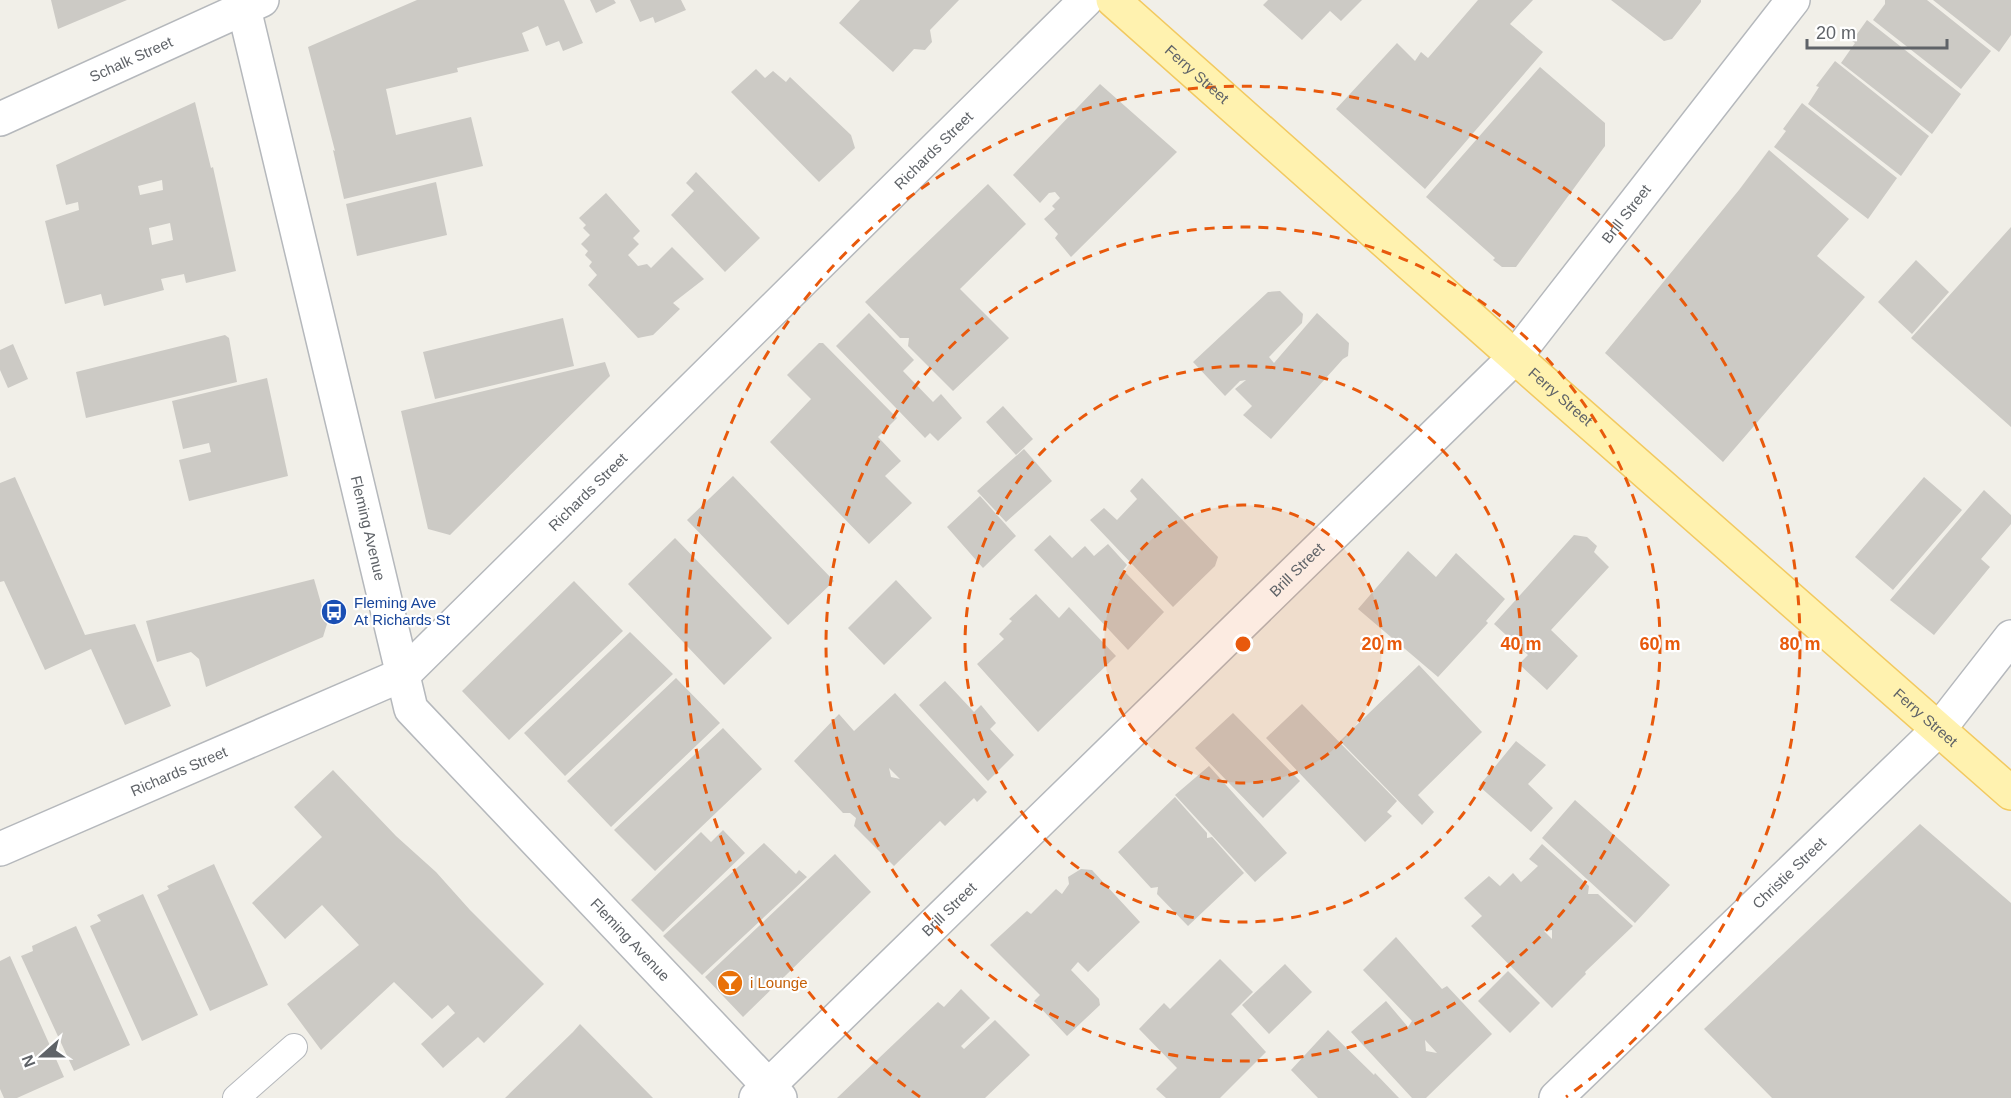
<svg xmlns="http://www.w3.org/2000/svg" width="2011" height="1098" font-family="Helvetica,sans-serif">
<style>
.building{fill:#cccac5;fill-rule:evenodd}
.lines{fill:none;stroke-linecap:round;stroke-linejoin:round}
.service-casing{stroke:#b5b8bc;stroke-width:28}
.minor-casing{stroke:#b5b8bc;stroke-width:36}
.primary-casing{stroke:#f2c960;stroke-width:36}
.service{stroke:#fff;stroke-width:26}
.minor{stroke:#fff;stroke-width:33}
.primary{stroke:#fff2af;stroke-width:33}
.ring{fill:none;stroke:#e8590c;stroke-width:3;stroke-dasharray:10 8}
.labels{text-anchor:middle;stroke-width:4.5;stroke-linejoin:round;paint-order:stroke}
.street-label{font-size:15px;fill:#5f6368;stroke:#fff}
.transit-label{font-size:15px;fill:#164399;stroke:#fff;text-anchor:start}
.food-label{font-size:15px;fill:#c56008;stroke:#fff;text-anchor:start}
.centre{fill:#e8590c;stroke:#fff;stroke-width:3}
.ring-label{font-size:18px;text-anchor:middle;font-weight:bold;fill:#e8590c;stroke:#fff;stroke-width:4.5;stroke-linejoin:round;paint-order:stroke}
</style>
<rect width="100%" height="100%" fill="#f1efe8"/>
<path class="building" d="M51 0H127L58 29Z
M417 0H564L583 43 563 51 559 41 546 46 538 26 522 33 529 51 457 68 458 72 386 89 396 135 471 117 483 166 344 199 333 150 335 151 308 47Z
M590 0H614L616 3 596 13Z
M630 0H681L686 10 655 23 653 17 640 22Z
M860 0H959L930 30 932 42 925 50 914 49 893 72 839 23Z
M1268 0H1362L1341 21 1330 11 1302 40 1263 5Z
M1478 0H1533L1510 24 1543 52 1425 189 1336 109 1397 43 1415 61 1421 52 1428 58Z
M1611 0H1701V2L1672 39 1664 41Z
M1885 0H1927L1991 51 1961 89 1873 20 1885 4Z
M1933 0H2011V35L1999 52Z
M1867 20 1961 94 1932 134 1841 63 1855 43 1852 41Z
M1835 61 1929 136 1901 176 1808 104 1819 87 1816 86Z
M1540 67 1605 123V146L1516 267H1502L1493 260 1495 258 1426 197Z
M756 69 765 78 773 71 786 82 790 77 851 135 855 148 819 182 731 92Z
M1100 84 1177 152 1071 257 1055 238 1058 234 1044 219 1055 209 1052 206 1060 198 1055 192 1049 193 1040 203 1013 175Z
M195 102 211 168 213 167 236 271 186 283 184 274 161 279 164 290 104 306 101 294 65 304 45 221 79 210 78 202 66 205 56 165ZM162 180 163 190 140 195 138 186ZM170 223 173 240 152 245 149 228Z
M1802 103 1897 178 1868 219 1774 147 1786 131 1783 129Z
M1769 150 1849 219 1817 256 1865 297 1723 462 1605 353 1739 190Z
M696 172 760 238 725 272 671 215 694 191 686 183Z
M436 182 447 235 357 256 346 204Z
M988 184 1026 224 960 289 1009 338 953 391 908 346 909 338H900L865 302Z
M606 193 640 231 633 238 639 244 628 255 638 266 647 264 651 268 672 247 704 279 673 303 680 309 653 335 638 338 588 285 597 275 589 266 592 262 585 255 588 251 581 244 590 235 583 228 586 225 579 218Z
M2011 227V427L1911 338Z
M1916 260 1949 292 1912 334 1878 302Z
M1280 291 1303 314 1302 323 1269 357 1274 363 1317 313 1349 343 1348 356 1343 359 1271 439 1243 415 1252 406 1235 389 1246 380 1240 381 1225 396 1193 362 1268 292Z
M869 313 914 360 903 371 933 402 941 394 962 418 938 441 930 433 925 438 836 346Z
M563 318 574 366 435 399 423 352Z
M225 335 229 338 237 382 86 418 76 372Z
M819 343H823L897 418 878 437 901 461 885 476 912 503 869 544 770 442 811 399 787 375Z
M13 344 28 379 8 388 0 370V350Z
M605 362 610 376 450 535 428 529 401 411Z
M267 378 288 476 189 501 179 460 211 452 209 443 183 449 172 401Z
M1003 406 1033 439 1016 455 986 422Z
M1024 449 1052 481 1006 522 977 491Z
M733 476 834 581 788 625 687 520Z
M15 477 85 635 135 624 171 706 125 725 91 649 45 670 4 581 0 582V483Z
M1924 477 1962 510 1893 590 1855 557Z
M1142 478 1218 557 1215 566 1173 607 1090 520 1104 508 1117 520 1137 499 1130 491Z
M1984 490 2011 515V524L1981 559 1990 567 1934 635 1890 600Z
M980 496 1016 536 983 568 947 527Z
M1050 535 1072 558 1085 546 1094 556 1108 544 1127 565 1123 570 1164 612 1128 650 1034 550Z
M1574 535 1587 537 1597 546 1594 552 1609 567 1551 630 1578 656 1547 690 1519 664 1528 655 1494 624Z
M675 538 772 638 724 685 628 584Z
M1408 551 1436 577 1456 553 1505 599 1486 621 1488 623 1438 677 1358 609Z
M314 579 327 624 323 637 206 687 199 659 191 652 157 662 146 621Z
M896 580 932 618 884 665 848 628Z
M574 581 623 631 509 740 462 691Z
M1036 594 1059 618 1069 607 1116 656 1038 732 977 664 1004 639 999 634 1012 621 1009 619Z
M630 632 673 674 565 776 524 733Z
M1419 665 1482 732 1418 795 1434 812 1422 825 1340 741Z
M676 678 720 723 611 827 567 781Z
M945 681 974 712 981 705 996 723 990 729 1014 755 988 781 919 705Z
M895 693 987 792 977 802 974 798 945 826 940 821 894 866 854 826 856 818 850 813H843L794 761 839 714 854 731ZM889 768 900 779 891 777Z
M1302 704 1397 801 1387 812 1392 816 1365 842 1266 738Z
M1233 713 1300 781 1263 818 1195 748Z
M723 728 762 769 655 871 614 830Z
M1516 741 1546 765 1528 784 1553 808 1531 832 1479 786Z
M1209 766 1287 853 1255 882 1175 795Z
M333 770 396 836 436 872 470 910 544 984 484 1043 478 1037 443 1068 421 1044 455 1013 448 1005 432 1019 394 982 321 1050 287 1004 359 945 322 905 285 939 252 903 322 837 294 807Z
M1175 797 1207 833V838L1212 837 1244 873 1188 926 1157 894 1158 887 1151 888 1118 852Z
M1575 800 1670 885 1635 923 1542 838Z
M1920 824 2011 903V1098H1772L1704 1029Z
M723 830 745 853 663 932 631 900 701 832 711 842Z
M764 843 796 874 799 870 807 877 702 975 663 936Z
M1542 844 1589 886 1588 894H1598L1633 926 1585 972 1586 974 1552 1008 1471 926 1482 916 1464 898 1489 876 1500 886 1513 873 1521 882 1538 866 1529 859ZM1552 930V939L1544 931Z
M835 854 871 892 743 1017 705 977Z
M214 864 268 985 210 1011 157 895 169 889 167 886Z
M1081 869 1092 870 1140 922 1088 972 1078 962 1071 970 1099 999 1100 1005 1067 1036 1034 1001 1040 995 990 945 1027 911 1031 914 1056 889 1062 894 1069 884 1068 877Z
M143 894 198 1015 142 1041 90 926 101 921 97 915Z
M76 926 130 1045 74 1071 21 956 33 951 32 946Z
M1396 937 1442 989 1447 986 1492 1034 1426 1098H1412L1351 1032 1386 1001 1408 1027 1412 1021 1363 970ZM1425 1040 1437 1053 1426 1051Z
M10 956 64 1077 17 1098H4L0 1089V961Z
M1220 959 1253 992 1231 1014 1266 1052 1220 1098H1166L1156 1089 1177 1068 1139 1029 1164 1003 1170 1009Z
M1285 964 1312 992 1269 1034 1242 1005Z
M1508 971 1540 1003 1510 1033 1478 1001Z
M961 989 990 1018 961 1046 964 1049 995 1020 1030 1055 985 1098H837L938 1002 944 1007Z
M580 1024 653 1098H505L573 1032Z
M1328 1030 1374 1075 1375 1073 1399 1098H1318L1291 1070Z"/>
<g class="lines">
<g class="service-casing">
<path id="service" d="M236 1098 294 1047"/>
</g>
<g class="minor-casing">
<g id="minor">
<path id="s1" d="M242 0 411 709 780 1098"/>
<path id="s2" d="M0 119 262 0"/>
<path id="s3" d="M0 849 404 674 1086 0"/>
<path id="s4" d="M756 1098 1515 357 1793 0"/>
<path id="s5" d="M1556 1098 1940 728 2011 637"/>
</g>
</g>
<g class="primary-casing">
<g id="primary">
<path id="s6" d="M1113 0 1515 357 2011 793"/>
</g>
</g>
<use href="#service" class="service"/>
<use href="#minor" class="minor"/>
<use href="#primary" class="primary"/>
</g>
<circle cx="1243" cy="644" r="139" fill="#e8590c" fill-opacity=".12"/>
<g class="ring">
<circle cx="1243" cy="644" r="139"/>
<circle cx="1243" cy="644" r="278"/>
<circle cx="1243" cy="644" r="417"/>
<path d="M920 1097A557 557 0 1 1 1566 1097"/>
</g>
<defs>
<g id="bus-disc" transform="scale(1.35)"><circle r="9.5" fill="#1a4fb4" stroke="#fff"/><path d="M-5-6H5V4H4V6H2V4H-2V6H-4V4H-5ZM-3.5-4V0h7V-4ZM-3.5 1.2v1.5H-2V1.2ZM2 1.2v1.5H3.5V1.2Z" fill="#fff"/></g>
<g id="bar-disc" transform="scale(1.35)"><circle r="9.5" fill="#e8710a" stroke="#fff"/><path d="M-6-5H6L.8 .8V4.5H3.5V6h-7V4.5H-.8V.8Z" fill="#fff"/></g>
</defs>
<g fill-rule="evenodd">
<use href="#bus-disc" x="334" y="612"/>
<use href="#bar-disc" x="730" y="983"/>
</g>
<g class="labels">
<g class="street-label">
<text dy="5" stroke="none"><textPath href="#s2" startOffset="144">Schalk Street</textPath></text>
<text dy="5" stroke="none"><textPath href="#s6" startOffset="112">Ferry Street</textPath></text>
<text dy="5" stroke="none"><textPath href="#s3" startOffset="1185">Richards Street</textPath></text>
<text dy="5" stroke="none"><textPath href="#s4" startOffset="1242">Brill Street</textPath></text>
<text dy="5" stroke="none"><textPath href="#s6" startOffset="598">Ferry Street</textPath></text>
<text dy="5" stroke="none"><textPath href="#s3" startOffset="699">Richards Street</textPath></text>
<text dy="5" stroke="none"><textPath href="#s1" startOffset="543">Fleming Avenue</textPath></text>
<text dy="5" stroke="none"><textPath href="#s4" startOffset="756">Brill Street</textPath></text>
<text dy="5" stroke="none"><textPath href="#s6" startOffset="1084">Ferry Street</textPath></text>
<text dy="5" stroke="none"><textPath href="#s3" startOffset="195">Richards Street</textPath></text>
<text dy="5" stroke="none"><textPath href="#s5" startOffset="324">Christie Street</textPath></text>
<text dy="5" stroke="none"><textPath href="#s4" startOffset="270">Brill Street</textPath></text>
<text dy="5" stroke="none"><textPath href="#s1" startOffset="1047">Fleming Avenue</textPath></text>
</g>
<g class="transit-label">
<text x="354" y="608">Fleming Ave<tspan x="354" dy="17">At Richards St</tspan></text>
</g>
<g class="food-label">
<text x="750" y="988">i Lounge</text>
</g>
</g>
<circle cx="1243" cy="644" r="9" class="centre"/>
<g class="ring-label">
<text x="1382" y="650">20 m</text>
<text x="1521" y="650">40 m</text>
<text x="1660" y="650">60 m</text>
<text x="1800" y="650">80 m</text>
</g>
<g transform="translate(42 1056) rotate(249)" stroke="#ffffff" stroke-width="4.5" paint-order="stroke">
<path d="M0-4.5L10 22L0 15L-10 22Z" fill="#5f6368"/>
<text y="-9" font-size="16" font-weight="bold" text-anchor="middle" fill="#5f6368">N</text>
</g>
<path d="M1807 39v9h140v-9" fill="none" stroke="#5f6368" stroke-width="3"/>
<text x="1816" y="39" font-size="18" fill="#5f6368" stroke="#ffffff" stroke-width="4.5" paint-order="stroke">20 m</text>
</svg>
